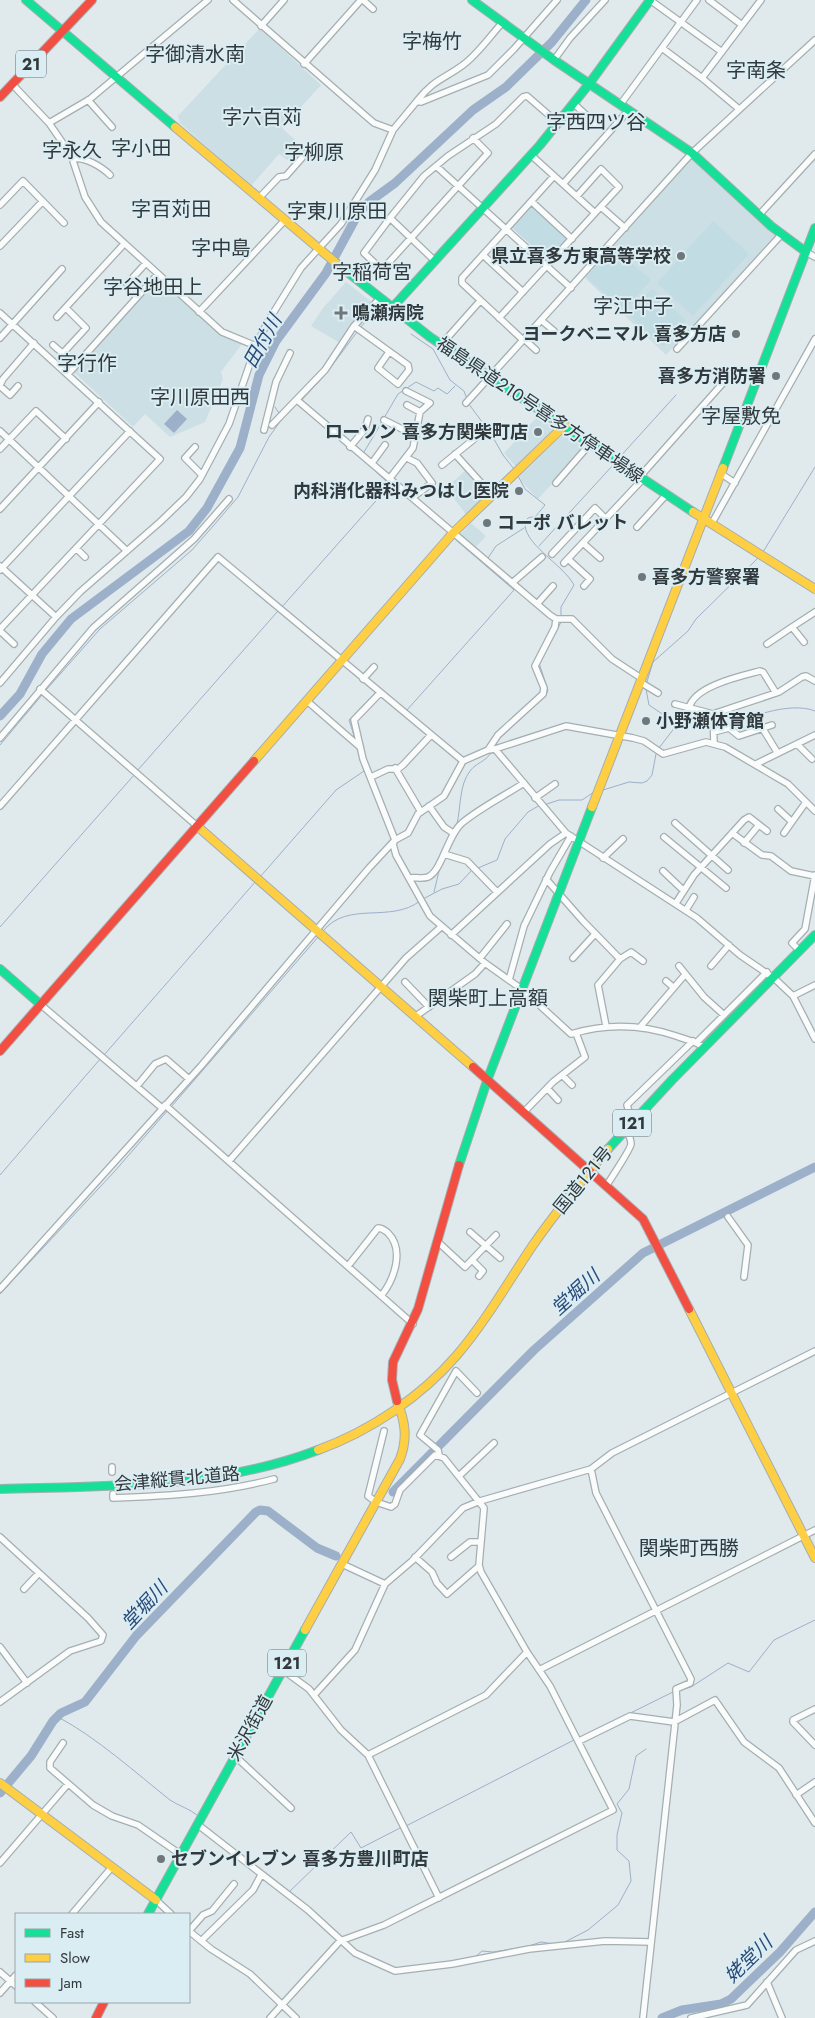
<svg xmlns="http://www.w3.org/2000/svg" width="815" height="2018" font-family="Jost,'Noto Sans JP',sans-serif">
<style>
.built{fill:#ccdfe5}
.green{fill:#c2dce3}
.water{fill:#9cb0c9}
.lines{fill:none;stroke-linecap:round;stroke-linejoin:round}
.stream{stroke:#9cb0c9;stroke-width:1}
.river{stroke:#9cb0c9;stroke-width:9}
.street-casing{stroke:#a5aeb0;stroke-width:8}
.fast-casing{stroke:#a5aeb0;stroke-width:10}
.slow-casing{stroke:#a5aeb0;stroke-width:10}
.jam-casing{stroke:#a5aeb0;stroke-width:10}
.street{stroke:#fafcfc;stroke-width:5.5}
.fast{stroke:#16e098;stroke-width:8}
.slow{stroke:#ffcf43;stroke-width:8}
.jam{stroke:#f24e42;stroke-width:8}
.poi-dot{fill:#6f777a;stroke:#daedf3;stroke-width:2}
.labels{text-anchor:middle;stroke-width:4;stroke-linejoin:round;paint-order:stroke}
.shield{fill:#daedf3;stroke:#646f73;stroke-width:1}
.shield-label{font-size:16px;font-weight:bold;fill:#32393c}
.poi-label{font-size:18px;font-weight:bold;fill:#32393c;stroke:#daedf3;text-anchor:end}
.street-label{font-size:18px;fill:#32393c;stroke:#daedf3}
.water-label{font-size:19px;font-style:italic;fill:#294a79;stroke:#daedf3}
.quarter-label{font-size:20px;fill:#32393c;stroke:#daedf3}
</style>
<rect width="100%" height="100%" fill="#e0eaed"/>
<path class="built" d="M260 28 321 85 282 128 304 148 290 162 279 154 251 186 180 123 178 116Z
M691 159 777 235 666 355 585 278Z
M155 282H160L226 338 242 344 221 372 223 379 205 422 170 437 145 414 133 427 74 372Z
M346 282 373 303 340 343 311 326 323 308Z
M537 417 556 429 517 468 504 453Z
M563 434 585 448 538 499 521 481 520 476Z
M466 470 489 496 467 516 446 488Z
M471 523 486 536 473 550 459 536Z"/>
<path class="green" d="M532 206 569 239 549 261 512 228Z
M713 221 749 254 693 316 657 283Z
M613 247 651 280 624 310 586 277Z
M652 289 686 320 663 346 628 314Z"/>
<path class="water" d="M177 410 187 419 174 433 164 424Z"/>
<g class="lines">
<path class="stream" d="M361 327 372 314
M411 334 433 349 450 380 464 391 467 399
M301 401 325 375 357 332
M468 403 491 434 503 455 514 469
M275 407 279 413
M384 418 398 394 416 382 434 391 438 388 447 394 455 386
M364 452 382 422
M618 459 676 395
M517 474 525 489 545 505 536 516 528 518 525 521C522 544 562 563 574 585L561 607V618
M539 546 614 464
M763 552 815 467
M488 558 496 546 524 528
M281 608 390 485 366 462
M555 634 561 622
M646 685 653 662 688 631 696 619 759 557
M646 689 649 705 677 724
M46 690 100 629 192 550 214 525 238 497 269 437 282 419
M407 710 514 590 456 540
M717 728C744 720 788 700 815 711
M355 739 349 720 376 692
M499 739 546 695 548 690 539 663
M0 745 42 695
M659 748 679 722C690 720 699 729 711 729
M137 771 278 611
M603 790 629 782 642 783 647 781 652 775 656 754
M544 805 559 800H582L594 792
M457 824C461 807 459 785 470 771 476 763 485 762 491 753
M478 868 497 860 505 839 528 812 540 805
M260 877 336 790 364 771 362 764
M434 892 440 867
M423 899 442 889 459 884 472 870
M0 927 135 774
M323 931C348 900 390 924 420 901
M104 1055 256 881
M171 1107 319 936
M0 1175 101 1058
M0 1294 114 1172 168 1110
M683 1689 691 1687 728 1663 749 1672 774 1640 815 1620
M58 1717C96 1737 136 1773 170 1800 179 1806 190 1809 197 1815
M580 1738 675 1691
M406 1826 574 1740
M288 1893 351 1832 361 1848 402 1827
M346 1941 352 1947
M563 1943 588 1930 618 1905 631 1881 629 1861 617 1850V1835L622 1813 617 1804 629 1789 636 1756 646 1749
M529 1946 541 1942 554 1944
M475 1957 482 1951 493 1952 518 1948"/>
<path class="river" d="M0 716 20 694 42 654 71 619 189 531 207 508 240 448 259 375 276 341 326 273 358 214 369 202 395 183 473 110 506 87 552 42 586 0
M393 1492 534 1350 643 1253 815 1167
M0 1793 31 1756 53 1721 61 1713 85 1702 136 1636 256 1512 260 1510 268 1511 317 1548 336 1556
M662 2018 682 2010 721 2004 731 1999 780 1952 815 1912"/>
<g class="street-casing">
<path id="street" d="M233 0 367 117 374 123 393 130
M363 0 373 9
M650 0 722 52
M709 0 742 25
M261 26 284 0
M662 48 702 78
M554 60 570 38 605 0
M304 64 361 0
M12 84 49 123 71 155 85 197 101 222 222 332 256 346
M88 100 112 127
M417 101C433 80 444 79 463 65 478 54 490 36 503 22
M573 103 596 124
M620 105 697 0
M739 109 702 78 761 0
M49 123 90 99 208 0
M73 159C84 156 102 167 110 175
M436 166 571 288
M563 184 628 111
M577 196 601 169 619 187 595 213
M259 198 279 177 286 176 308 151
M532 202 572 239
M0 205 23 181 64 223
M601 207 625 228
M759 215 815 154
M390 218 364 253 382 270 488 153 473 138
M0 246 42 202
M806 252 815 257
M483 255 523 292
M434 260 390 218 424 176 448 156 496 124 523 97 527 96 558 123
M127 284 146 263
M199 312 285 220
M0 313 160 459 0 629
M57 317 124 244
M499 318 595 213 531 155
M541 320 554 331
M354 326 408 365 409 370 398 384 378 368 389 352
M0 338 62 269
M524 339 536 350
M523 340 462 283V278L554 176
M53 345 76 365
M441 345 480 301
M677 349 781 235
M63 353 86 328 66 308
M68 374 158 274
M0 385 3 379 34 343
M0 386 10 395 18 386
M297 400 550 615 556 619H572L612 659 641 678
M466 403 692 153 815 40
M407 405 420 412
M384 420 416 436
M272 425 325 370 354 326 380 298
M264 430 276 382 290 353
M0 431 127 551
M195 447 185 458 202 475
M350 447 365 429 368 419
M0 449 36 411 66 439
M455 454 492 495
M407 458 417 463 432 483 413 497
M372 463 385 445
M442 465 484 431
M720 473 735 483
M390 478 413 448 420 412 430 403 406 391
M556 483 590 444
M0 509 99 402
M712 523 815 339
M637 527 667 494
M583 543 600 558
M76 548 85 557
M552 554 595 508 605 518
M568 559 590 579 584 586
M564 563 641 481 644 472 723 383
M0 566 56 617
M0 570 130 431
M512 583 542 557
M537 604 553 586
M0 631 14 644
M804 642 792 627 815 612
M767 644 792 627
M363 679 374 667
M640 682 658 693
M0 683 56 617 80 592 160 522 186 497 200 479 229 424 256 346 267 323 301 268 341 224 375 170 393 130 417 101 421 102 488 75 514 49 557 0
M40 689 197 826
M380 693 354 720 363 759 395 840 393 844 396 855 430 916 485 963 523 990 571 1034C607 1023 641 1024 676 1036 687 1040 695 1041 704 1047
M307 701 360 747
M675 704 713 714
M689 708C694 686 741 676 760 671L763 672 776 693
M763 729 777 752
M714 732 729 728 739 736 772 725
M0 738 93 628 194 539 229 499
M714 743 713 714 779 692 802 677 806 676 815 681
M797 744 812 759
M495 749 566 833 697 918 740 955 775 979 793 996 815 1039
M488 750 498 735 543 694 544 688 535 666 555 627 556 619
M756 764 815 735
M395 768 421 812
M371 777 388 769H398L403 765 431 735
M535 798 555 784
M0 806 218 557 463 761
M429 806 444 827 453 833
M778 809 791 821
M675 823 728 870
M732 833 762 855 771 856 791 871 815 876
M784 833 806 802
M664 837 726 888
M744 843 758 826
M444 854 467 861 497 892
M603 858 623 839
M663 871 683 890
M409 878C414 877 423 879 428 877 442 871 447 836 462 823 480 808 504 796 524 783
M546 879 583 921 620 959 598 985 606 1026
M676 903 694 875 744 820 749 817 767 831
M686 910 694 897
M451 935 550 844 566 833
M800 951 792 943 805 929 815 875
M480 958 507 924
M573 958 595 934
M620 959 631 952 643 961
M679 966 704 997 724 1015
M711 966 729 945
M509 980 524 926 550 872 571 836
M666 981 673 987
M405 982 429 1007
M793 996 815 985
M40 1004 162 1108
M416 1016 475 974 485 963
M641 1026 683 977
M697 1042 767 972
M562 1075 572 1085
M137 1086 155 1064 166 1059 189 1079
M547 1088 558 1100
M165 1105 413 1324
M525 1111 553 1082 585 1057 576 1033
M632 1122 627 1105 693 1041
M229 1161 406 958 441 927
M607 1185C611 1178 631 1149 631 1144 631 1138 628 1134 626 1129
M728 1217 748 1245 744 1277
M470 1232 500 1258
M437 1241 465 1267 496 1235
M472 1260 483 1271 479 1276
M348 1266 378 1228C383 1228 384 1230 388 1233 405 1250 394 1280 381 1296
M0 1289 201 1066 369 868 395 840 408 833 418 814 444 796 463 761 488 750 495 749 566 726 633 738 644 741 663 754 706 742 725 747 788 784 815 811
M439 1455 438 1450 420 1435 456 1371 477 1393
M112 1467V1472
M591 1469 596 1493 691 1679 690 1683 676 1689 677 1705 643 2018
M459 1476 494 1443
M113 1494V1498C168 1496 221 1493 274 1479
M0 1537 88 1618 103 1635 101 1641 70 1651 0 1702
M415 1557 432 1572 437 1583 447 1594 479 1566
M451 1557 470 1542H481
M342 1564 385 1584
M24 1589 39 1573
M0 1647 27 1683
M283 1670 309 1689 341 1730 368 1755 439 1898
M539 1670 815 1530
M315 1694 355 1650 385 1584 412 1561 463 1508 480 1501 591 1469 612 1453 815 1351
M815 1709 793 1720V1722L815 1745
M579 1741 630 1716 674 1722 715 1700 744 1742 779 1768 815 1823
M63 1743 50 1762V1768L93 1805 112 1816 138 1825 180 1854
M368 1755 486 1695 527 1652
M235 1756 291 1808
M796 1795 815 1782
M197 1824 308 1910 355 1953 395 1971 452 1964 529 1949 605 1941 651 1942
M0 1863 68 1784
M156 1900 171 1914
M72 1914 112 1867
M189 1931 211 1949 250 1974 296 2018
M189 1931 203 1915 212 1911 234 1884
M201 1941 253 1890 261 1875
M0 1972 16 1986
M767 1982 782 2018
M0 1993 16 1975
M35 2002 53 2018
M270 2018 340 1941 384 1925 613 1810 550 1686 527 1652 481 1572 479 1565 484 1508 444 1458 435 1455 400 1490 395 1504 391 1507 376 1502 368 1496 384 1431
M691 2018 747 2005 796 1950 815 1941"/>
</g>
<g class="fast-casing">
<path id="fast" d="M26 0 175 127
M472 0 554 60 692 153 771 226 806 252
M336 263 430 337 693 512
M392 308 540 145 589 84 650 0
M723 468 815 228
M0 969 40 1004
M608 1149 672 1080 815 935
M459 1165 488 1078 592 807
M0 1489C108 1486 216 1489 318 1450
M148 1914 305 1630"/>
</g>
<g class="slow-casing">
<path id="slow" d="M175 127 336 263
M693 512 815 589
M254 761 453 533 565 425
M592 807 723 468
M197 826 473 1067
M689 1309 815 1558
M318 1450C370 1431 421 1397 457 1355 486 1321 508 1282 533 1245 556 1212 582 1180 608 1149
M305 1630 400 1459C408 1438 405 1421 397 1401
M0 1783 156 1900"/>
</g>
<g class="jam-casing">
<path id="jam" d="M0 97 92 0
M0 1051 254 761
M473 1067 643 1219 689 1309
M397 1401 392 1380 393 1362 418 1309 459 1165
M96 2018 104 2002"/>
</g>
<use href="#street" class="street"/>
<use href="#fast" class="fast"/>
<use href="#slow" class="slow"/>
<use href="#jam" class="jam"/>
</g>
<g class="poi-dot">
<circle cx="681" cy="256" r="5"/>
<path d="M338.5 305.5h5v5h5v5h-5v5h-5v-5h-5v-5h5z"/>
<circle cx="736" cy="334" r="5"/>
<circle cx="776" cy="376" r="5"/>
<circle cx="538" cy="432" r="5"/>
<circle cx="519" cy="491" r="5"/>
<circle cx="487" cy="523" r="5"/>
<circle cx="642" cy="577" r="5"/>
<circle cx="646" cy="721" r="5"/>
<circle cx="161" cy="1859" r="5"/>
</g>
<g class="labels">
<g class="shield">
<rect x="16" y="50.5" width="30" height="27" rx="4"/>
<rect x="613" y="1109.5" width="38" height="27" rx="4"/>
<rect x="268" y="1649.5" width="38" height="27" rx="4"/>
</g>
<g class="shield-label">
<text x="31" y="70">21</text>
<text x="632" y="1129">121</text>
<text x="287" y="1669">121</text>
</g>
<g class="poi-label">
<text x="671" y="262">県立喜多方東高等学校</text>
<text x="352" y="319" text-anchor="start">鳴瀬病院</text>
<text x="726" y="340">ヨークベニマル 喜多方店</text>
<text x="766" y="382">喜多方消防署</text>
<text x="528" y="438">ローソン 喜多方関柴町店</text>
<text x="509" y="497">内科消化器科みつはし医院</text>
<text x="497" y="529" text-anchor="start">コーポ バレット</text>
<text x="652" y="583" text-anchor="start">喜多方警察署</text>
<text x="656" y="727" text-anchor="start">小野瀬体育館</text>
<text x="171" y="1865" text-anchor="start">セブンイレブン 喜多方豊川町店</text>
</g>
<g class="street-label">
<text transform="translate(540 410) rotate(34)" y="6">福島県道210号喜多方停車場線</text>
<text transform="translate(583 1180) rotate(-51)" y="6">国道121号</text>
<text transform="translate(177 1479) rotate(-5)" y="6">会津縦貫北道路</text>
<text transform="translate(250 1728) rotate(-61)" y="6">米沢街道</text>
</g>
<g class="water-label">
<text transform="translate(262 341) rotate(-61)" y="7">田付川</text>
<text transform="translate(575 1292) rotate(-42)" y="7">堂堀川</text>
<text transform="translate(144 1605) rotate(-47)" y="7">堂堀川</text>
<text transform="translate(748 1959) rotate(-44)" y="7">姥堂川</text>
</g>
<g class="quarter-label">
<text x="432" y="48">字梅竹</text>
<text x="195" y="61">字御清水南</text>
<text x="756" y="77">字南条</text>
<text x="262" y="124">字六百苅</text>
<text x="596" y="129">字西四ツ谷</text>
<text x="141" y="155">字小田</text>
<text x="72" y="157">字永久</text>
<text x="314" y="159">字柳原</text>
<text x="171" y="216">字百苅田</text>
<text x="337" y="218">字東川原田</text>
<text x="221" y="255">字中島</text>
<text x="372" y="279">字稲荷宮</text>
<text x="153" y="294">字谷地田上</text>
<text x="633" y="313">字江中子</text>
<text x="87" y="370">字行作</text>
<text x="200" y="404">字川原田西</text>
<text x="741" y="423">字屋敷免</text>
<text x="488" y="1005">関柴町上高額</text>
<text x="689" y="1555">関柴町西勝</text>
</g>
</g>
<rect x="15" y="1913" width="175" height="90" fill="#daedf3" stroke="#97a5aa"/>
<rect x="25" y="1929" width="25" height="8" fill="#16e098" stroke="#97a5aa"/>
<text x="60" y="1938" font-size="15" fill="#32393c">Fast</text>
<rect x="25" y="1954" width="25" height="8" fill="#ffcf43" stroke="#97a5aa"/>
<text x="60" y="1963" font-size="15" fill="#32393c">Slow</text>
<rect x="25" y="1979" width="25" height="8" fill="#f24e42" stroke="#97a5aa"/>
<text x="60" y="1988" font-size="15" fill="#32393c">Jam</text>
</svg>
